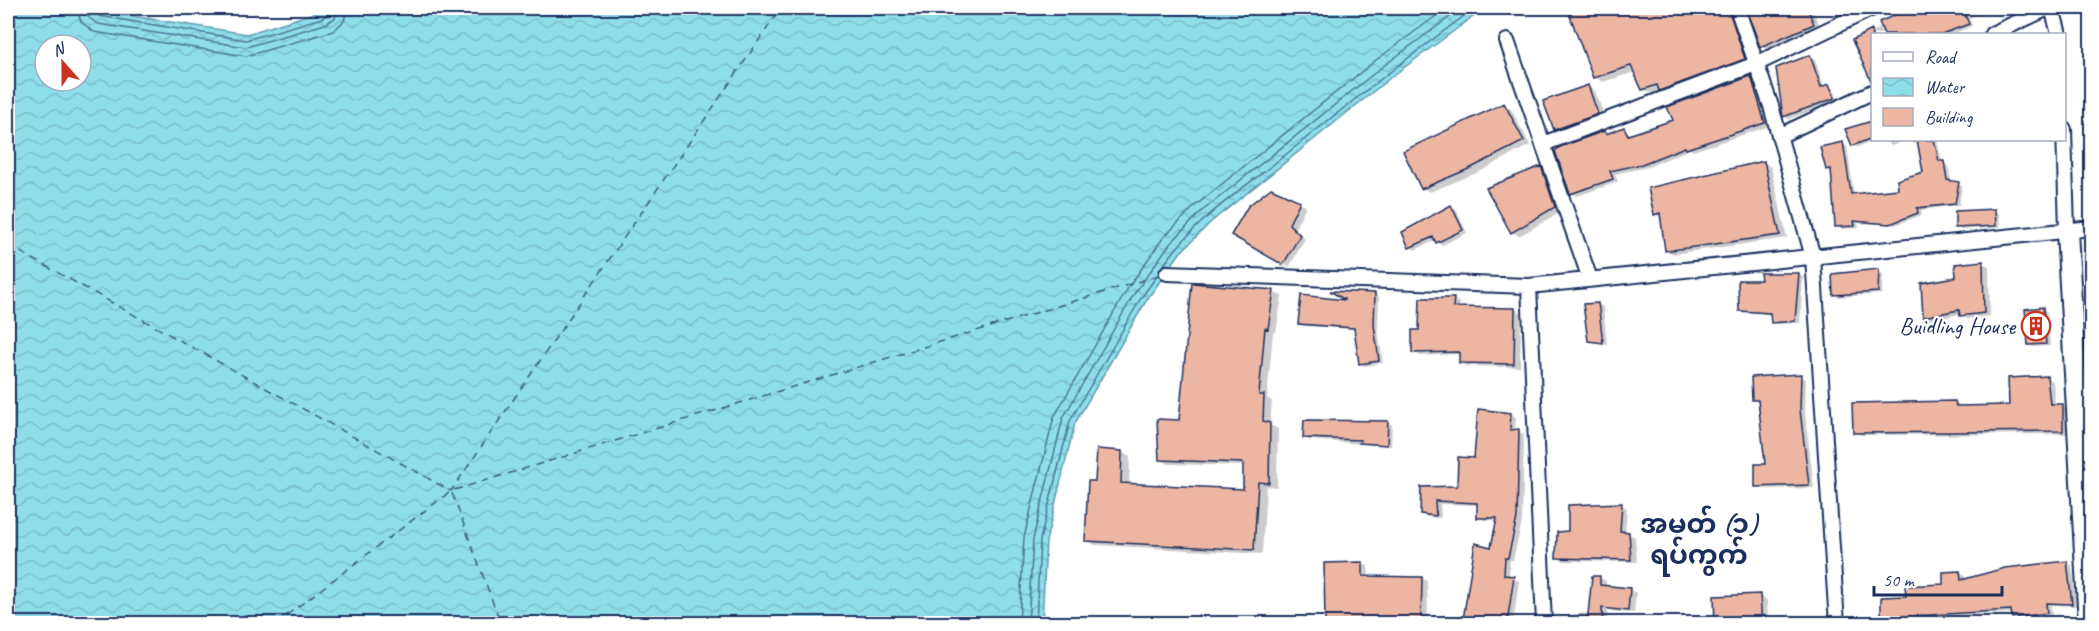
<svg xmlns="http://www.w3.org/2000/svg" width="2099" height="631" font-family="Caveat,'Noto Sans Myanmar',sans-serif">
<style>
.water{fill:url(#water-waves);stroke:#6098b2;stroke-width:1.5;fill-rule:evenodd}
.shadow{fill:#0003}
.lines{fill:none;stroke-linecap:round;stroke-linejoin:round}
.shore{stroke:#497596;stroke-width:1.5}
.ferry{stroke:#385b81;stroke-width:1.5;stroke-dasharray:8 6;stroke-linecap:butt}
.building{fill:#edb6a3;stroke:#1b2f5e;stroke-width:1.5}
.street-casing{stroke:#1b2f5e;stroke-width:18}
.secondary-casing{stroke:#1b2f5e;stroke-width:24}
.street{stroke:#fff;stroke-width:14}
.secondary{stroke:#fff;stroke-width:20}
.labels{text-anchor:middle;stroke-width:4.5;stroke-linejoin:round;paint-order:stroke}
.poi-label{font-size:24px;fill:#1b2f5e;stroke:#fff;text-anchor:end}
.quarter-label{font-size:27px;font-weight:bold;fill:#1b2f5e;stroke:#fff}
</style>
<defs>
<pattern id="water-waves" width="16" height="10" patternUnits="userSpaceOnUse" patternTransform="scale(1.5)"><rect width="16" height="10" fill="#8edeea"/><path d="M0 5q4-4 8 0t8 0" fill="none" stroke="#7abfcb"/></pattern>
</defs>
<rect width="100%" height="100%" fill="#fff"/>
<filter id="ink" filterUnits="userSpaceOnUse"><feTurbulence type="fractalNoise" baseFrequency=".0167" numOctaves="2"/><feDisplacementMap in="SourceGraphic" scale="12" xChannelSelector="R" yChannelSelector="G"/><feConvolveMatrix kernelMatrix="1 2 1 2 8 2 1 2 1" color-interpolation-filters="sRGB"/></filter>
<g filter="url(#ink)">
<path class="water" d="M8 8H82L247 34 330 8H1485L1390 78 1211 222 1180 253 1146 301 1075 423 1046 541 1042 624 8 623ZM45 45H81V81H45Z"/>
<path class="shadow" d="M1569 8H1740L1753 63 1669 95 1662 91 1652 94 1643 89 1635 72 1603 82 1594 77Z
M1748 8H1812L1821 29 1770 51 1761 46Z
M1908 8H1988L1989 10 1969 18 1972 26 1952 34H1872V72L1854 41 1882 27 1904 13 1902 10Z
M1810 57 1815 59 1824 87 1829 86 1834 88 1838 100 1789 119 1785 116 1778 69Z
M1751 77 1756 80 1770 126 1693 151 1690 149 1648 167 1615 174 1618 182 1577 196 1571 193 1604 132 1609 135 1624 128 1632 136 1675 121Z
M1588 87 1595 91 1605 117 1562 133 1555 129Z
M1504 104 1511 109 1530 145 1479 172 1430 192 1422 188Z
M1872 122V140H1878L1857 147 1853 145 1847 130Z
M1885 140H1905L1892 146Z
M1911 140H1937L1942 162 1948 165 1951 182 1962 186 1959 205 1921 210 1922 215 1895 225 1858 223 1859 228 1841 229 1837 226 1831 172 1827 169 1843 144 1847 146 1854 196 1900 191 1924 173 1919 145 1912 143Z
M1764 162 1771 167 1787 238 1673 254 1666 250 1662 218 1655 214Z
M1541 168 1548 172 1562 211 1519 236 1512 232 1488 189Z
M1271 190 1306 206 1295 228 1305 239 1289 267 1233 235Z
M2089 192H2092V212L2090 211Z
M1451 207 1456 209 1467 233 1442 245 1436 240 1415 250 1410 247Z
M1995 211 1999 214 2000 227 1961 230 1957 227Z
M1982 263 1989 266 1990 316 1967 319 1961 314 1931 320 1924 316 1957 278Z
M1878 271 1883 274 1882 294 1839 297 1835 294Z
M1798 274 1803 277 1800 323 1777 324 1772 322 1771 315 1741 310 1762 282Z
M1273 292 1282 296 1276 333 1273 332 1267 398 1272 401 1270 425 1278 429 1277 487 1266 486 1262 554 1095 545 1087 540 1096 483 1122 452 1130 457 1129 485 1244 491 1245 466 1169 464 1161 460 1181 421Z
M1375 294 1379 297 1378 329 1383 363 1365 366 1361 364 1356 329 1304 326 1300 323Z
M1454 300 1460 303 1459 308 1515 309 1521 313 1520 367 1466 366 1460 363V354L1420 356 1414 352 1421 331Z
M1598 304 1603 307 1607 344 1590 341Z
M2043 309 2047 312 2050 346 2034 347 2029 345Z
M1800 376 1806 379 1805 414 1814 488 1762 489 1757 486 1767 465 1759 403 1753 399Z
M2046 378 2053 381 2055 405 2069 409V434L1861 435 1854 432 1955 403 1961 406H2010Z
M1511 414 1516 417 1515 431 1524 434 1522 522 1513 560H1510L1509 577 1519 581 1513 624H1327L1363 563 1368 566 1369 577 1422 578 1427 581 1428 622 1465 620 1476 545 1492 548 1498 520H1484L1478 517 1479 505 1440 504 1441 518 1427 517 1421 513 1423 488H1459L1475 460Z
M1388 423 1392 425 1391 446 1309 440 1305 437Z
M1621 505 1627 508 1625 533 1635 537 1637 562 1563 561 1558 557 1569 533Z
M2067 563 2072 566 2077 606 2051 605 2052 616 2018 620 2013 617 2012 613 1888 620 1883 617 1907 597 1945 585 1960 572 1965 575V580Z
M1600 578 1606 581V587L1630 590 1636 593 1634 613 1607 611 1608 624H1572L1573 614 1590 613Z
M1760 596 1767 600 1768 624H1717Z"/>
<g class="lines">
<path class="shore" d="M77 8 81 22 94 32 246 56 333 31 344 21 347 8
M86 8 89 18 98 24 246 47 325 24 335 18 338 8
M94 8 95 13 99 16 246 40 322 18 329 14 330 8
M1164 265C1193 222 1238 192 1279 160 1343 108 1408 57 1475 8
M1019 624 1024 537 1054 417 1128 288 1163 238 1196 205 1376 60 1447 8
M1028 624 1033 539 1063 418 1134 294 1169 245 1202 211 1382 67 1462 8
M1036 624 1040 540 1070 421 1141 298 1159 273"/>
<path class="ferry" d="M8 245 451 491 781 8
M452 493 501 624
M275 624 451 491 1160 275"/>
</g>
<path class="building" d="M1567 8H1728L1745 59 1659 91 1657 85 1642 90 1631 66 1593 78Z
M1746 8H1807L1814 24 1760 47Z
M1900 8H1962L1969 24 1942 34H1884L1879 22 1902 12Z
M1872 30V83L1852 40Z
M1810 55 1821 87 1829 84 1835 98 1783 117 1776 68Z
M1751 76 1765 123 1686 149 1685 147 1642 164 1610 171 1613 179 1570 194 1555 151 1560 147 1604 131 1606 134 1624 127 1628 135 1673 120 1667 107Z
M1588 85 1598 114 1554 130 1543 101Z
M1504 103 1524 141 1471 168 1421 189 1403 151Z
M1872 121V138L1852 146 1845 129Z
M1917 140H1934L1939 161H1944L1947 180 1959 182 1955 204 1917 208 1918 213 1890 224 1854 221 1855 226 1835 227 1831 169 1826 170 1820 147 1843 142 1851 194 1898 189 1897 180 1923 172Z
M1764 161 1780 235 1665 251 1660 213 1654 215 1648 188Z
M1541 166 1555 207 1511 233 1486 188Z
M1271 188 1300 201 1289 224 1300 235 1283 265 1231 235 1248 206Z
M1451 205 1463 230 1436 243 1433 237 1409 248 1402 232Z
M1995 209 1996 226 1955 228V211Z
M1983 261 1984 313 1960 316 1959 310 1923 317 1921 283 1956 277 1955 264Z
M1879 269 1878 292 1833 295 1832 274Z
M1760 273H1799L1795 321 1771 323 1770 313 1739 311 1738 280H1761Z
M1192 283 1274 290 1268 329 1265 328 1259 395H1264L1263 421 1270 423 1269 483 1258 482 1254 550 1085 541 1088 481H1095L1097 449 1122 451 1121 483 1243 489V463L1159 460 1157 419 1179 420Z
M1330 291 1375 293 1374 325 1379 361 1359 364 1354 328 1298 324 1301 295 1345 300Z
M1420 298H1454L1453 307 1515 308 1514 364 1459 363V352L1412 353V330H1419Z
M1598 303 1603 343 1588 341 1583 304Z
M2043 307 2046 344 2028 345 2025 309Z
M1801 374 1800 410 1809 485 1755 487V464H1765L1758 400H1752L1751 377Z
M2047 376 2050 404H2063V431L1853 433 1852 403 1955 401 1956 406 2009 405 2008 378Z
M1478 409 1511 413 1510 430 1519 429 1517 518 1508 558H1505L1504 575 1514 576 1507 624 1463 620 1475 543 1491 547 1497 518H1477V503L1435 501 1436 516 1420 514 1421 487 1457 486 1458 457 1474 458Z
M1304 420 1388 421 1387 445 1359 443 1360 440 1303 438Z
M1622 503 1620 531 1629 532 1631 560 1556 558 1557 532 1568 531V505Z
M2067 561 2072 604 2046 603 2047 613 2012 618 2011 610 1881 618V597L1906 596 1905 586 1943 584V572L1960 571 1961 580 2005 568Z
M1363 562V576L1422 577 1421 624H1325L1324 563Z
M1592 576H1600V585L1630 588 1628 611 1602 608 1603 624H1587Z
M1760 594 1762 624H1715L1714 596Z"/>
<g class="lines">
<g class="street-casing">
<path id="street" d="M1737 8 1771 106 1813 257 1837 624
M2052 8 2059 34
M1992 34 2048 8
M1507 41 1590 279
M2064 129 2067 231
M1779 136 1872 92
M1543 144 1756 64 1873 8
M1167 273 1529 286 2092 228
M1529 286 1544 624"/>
</g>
<g class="secondary-casing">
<path id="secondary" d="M2067 231 2089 624"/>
</g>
<use href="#street" class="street"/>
<use href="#secondary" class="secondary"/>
</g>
</g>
<defs>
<g id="building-ring" transform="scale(1.5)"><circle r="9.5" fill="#fff" stroke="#c8321e" stroke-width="1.5"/><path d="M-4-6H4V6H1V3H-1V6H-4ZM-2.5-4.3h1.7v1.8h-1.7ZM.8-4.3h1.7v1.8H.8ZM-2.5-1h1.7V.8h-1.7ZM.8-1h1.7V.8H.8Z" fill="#c8321e"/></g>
</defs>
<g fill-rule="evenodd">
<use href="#building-ring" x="2036" y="326"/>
</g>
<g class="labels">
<g class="poi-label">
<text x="2015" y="334">Buidling House</text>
</g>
<g class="quarter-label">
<text x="1699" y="533">အမှတ် (၁)<tspan x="1699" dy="31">ရပ်ကွက်</tspan></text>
</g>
</g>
<rect width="2099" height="631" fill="none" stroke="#fff" stroke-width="30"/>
<rect x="15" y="15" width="2069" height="601" fill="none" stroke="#1b2f5e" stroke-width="2" filter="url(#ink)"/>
<rect x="1871" y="33" width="195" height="108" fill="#ffffff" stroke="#a4acbf" stroke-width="1.5"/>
<rect x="1883" y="52" width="30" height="9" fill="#ffffff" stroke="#a4acbf" stroke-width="1.5"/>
<text x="1925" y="63" font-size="18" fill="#1b2f5e">Road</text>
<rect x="1883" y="78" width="30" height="18" fill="url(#water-waves)" stroke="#a4acbf" stroke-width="1.5"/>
<text x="1925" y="93" font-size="18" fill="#1b2f5e">Water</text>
<rect x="1883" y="108" width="30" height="18" fill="#edb6a3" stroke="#a4acbf" stroke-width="1.5"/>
<text x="1925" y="123" font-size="18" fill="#1b2f5e">Building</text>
<g transform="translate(63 63) rotate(339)"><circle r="28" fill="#ffffff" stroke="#a4acbf" stroke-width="1.5"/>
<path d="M0-4.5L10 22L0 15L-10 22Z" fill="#c8321e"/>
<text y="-9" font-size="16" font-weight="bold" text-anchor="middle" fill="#1b2f5e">N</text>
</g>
<path d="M1874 586v9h128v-9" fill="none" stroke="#1b2f5e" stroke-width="3"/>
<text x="1883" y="586" font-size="18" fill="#1b2f5e" stroke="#ffffff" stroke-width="4.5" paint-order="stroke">50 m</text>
</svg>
